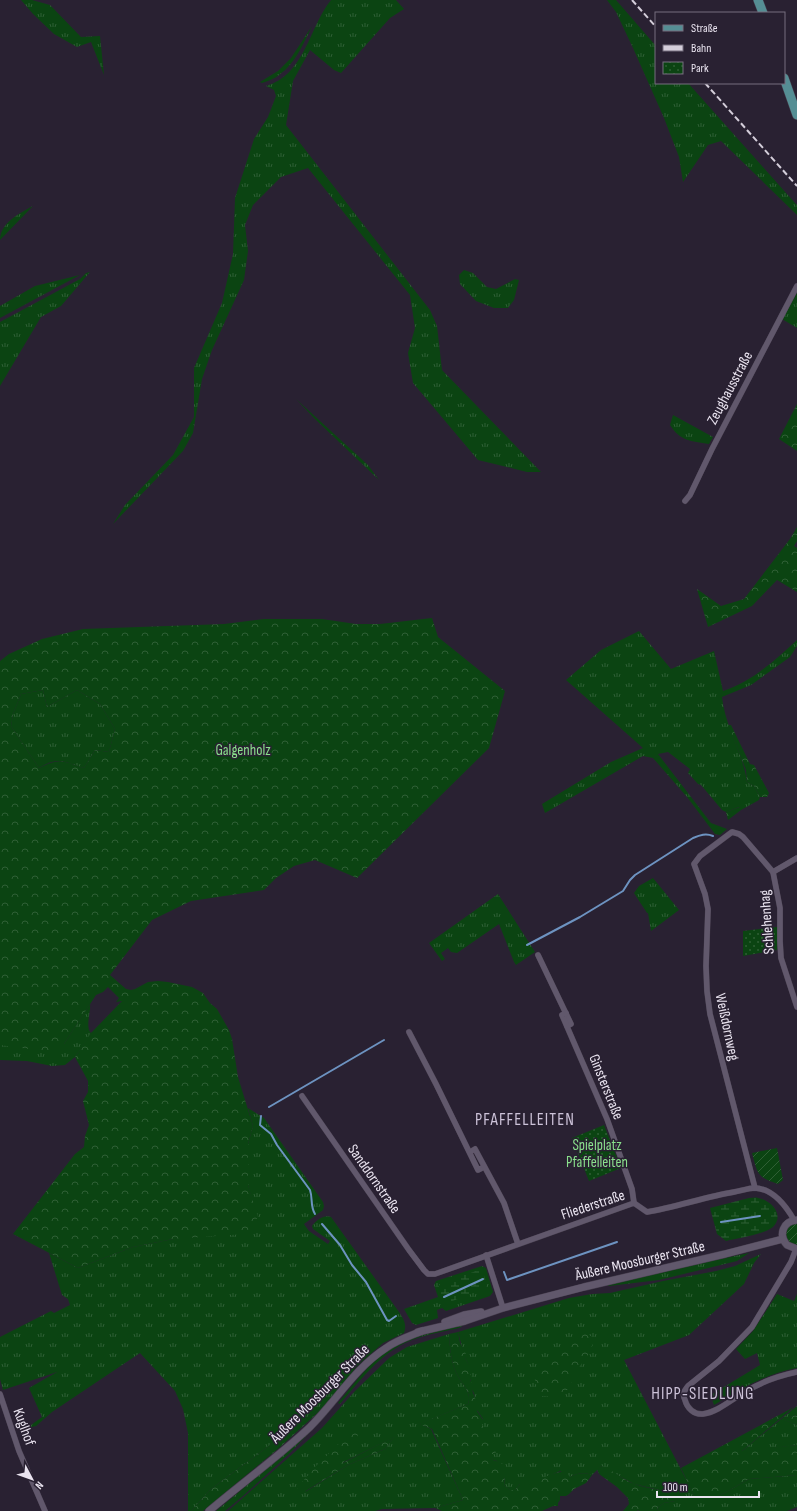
<svg xmlns="http://www.w3.org/2000/svg" width="797" height="1511" viewBox="0 0 797 1511" font-family="'Sofia Sans Condensed',sans-serif">
	<style>
		.grass { fill: url(#grass-tufts); fill-rule: evenodd }
		.forest { fill: url(#forest-crowns); fill-rule: evenodd }
		.wetland { fill: url(#wetland-marsh) }
		.park { fill: url(#park-dots) }
		.garden { fill: url(#garden-furrows) }
		.lines { fill: none; stroke-linecap: round; stroke-linejoin: round }
		.stream { stroke: #6d93c1; stroke-width: 2 }
		.minor-casing { stroke: #463e4d; stroke-width: 6 }
		.tertiary-casing { stroke: #463e4d; stroke-width: 8 }
		.primary-casing { stroke: #463e4d; stroke-width: 10 }
		.minor { stroke: #61586c; stroke-width: 5.5 }
		.tertiary { stroke: #61586c; stroke-width: 7 }
		.primary { stroke: #558e94; stroke-width: 9 }
		.rail { stroke: #d4ceda; stroke-width: 2; stroke-dasharray: 6 3; stroke-linecap: butt }
		.labels { text-anchor: middle; dominant-baseline: central; stroke-width: 3; stroke-linejoin: round; paint-order: stroke }
		.street-label { font-size: 15px; fill: #eae4f0; stroke: #292132 }
		.park-label { font-size: 15px; fill: #8ae08c; stroke: #292132 }
		.quarter-label { font-size: 17px; letter-spacing: 1px; fill: #ccc2d8; stroke: #292132 }
	</style>
	<defs>
		<pattern id="grass-tufts" width="24" height="20" patternUnits="userSpaceOnUse"><rect width="24" height="20" fill="#0b4412"/><path d="M3 7l-1-3M5 7V3M7 7l1-3M15 17l-1-3M17 17v-4M19 17l1-3" fill="none" stroke="#2f5f35"/></pattern>
		<pattern id="forest-crowns" width="20" height="18" patternUnits="userSpaceOnUse"><rect width="20" height="18" fill="#0b4412"/><path d="M2 6a3 3 0 1 1 6 0M12 15a3 3 0 1 1 6 0" fill="none" stroke="#2f5f35"/></pattern>
		<pattern id="wetland-marsh" width="20" height="14" patternUnits="userSpaceOnUse"><rect width="20" height="14" fill="#0b4412"/><path d="M1 5h8M5 5V1M11 12h8M15 12V8" fill="none" stroke="#2f5f35"/></pattern>
		<pattern id="park-dots" width="8" height="8" patternUnits="userSpaceOnUse"><rect width="8" height="8" fill="#0b4412"/><path d="M2 2h.1M6 6h.1" fill="none" stroke="#2f5f35" stroke-width="1.8" stroke-linecap="round"/></pattern>
		<pattern id="garden-furrows" width="10" height="10" patternUnits="userSpaceOnUse"><rect width="10" height="10" fill="#0b4412"/><path d="M-1 1l2-2M0 10L10 0M9 11l2-2" fill="none" stroke="#2f5f35"/></pattern>
	</defs>
	<rect width="100%" height="100%" fill="#292132"/>
	<!-- grass -->
	<g class="grass">
		<polygon points="21,0 32,0 50,5 81,37 100,36 104,75 91,42 77,47 54,34 33,14"/>
		<path d="M331,0H396L404,9L390,18L341,73L334,70L310,50L293,81L286,125L430,310L437,326L442,370L541,472H527L478,460L413,383L408,353L415,328L410,295L308,168L281,177L253,205L245,225L248,251L244,280L212,350L202,379L193,433L183,451L113,524L125,505L173,455L194,417V368L222,303L233,254L235,198L254,139L268,117L276,96L274,90L266,86C305,75 309,27 331,0Z"/>
		<polygon points="607,0 616,0 656,46 656,83 688,83 795,203 797,205 797,215 721,141 708,145 683,182 679,157 664,118 633,48 616,12"/>
		<path d="M312,26C304,43 295,64 279,75C274,79 268,81 262,83L260,82L278,71L291,58Z"/>
		<path d="M33,206L0,240C0,223 20,213 33,206Z"/>
		<polygon points="464,270 473,273 487,287 496,289 515,279 519,280 514,300 508,308 494,308 476,301 460,284 459,275"/>
		<polygon points="90,272 61,306 41,317 0,386 0,322 80,279 86,273"/>
		<polygon points="80,275 0,318 0,306 35,286"/>
		<polygon points="797,293 797,328 782,319"/>
		<polygon points="296,399 368,465 379,480 315,419"/>
		<path d="M673,415L713,437L709,444C691,441 680,441 670,425Z"/>
		<path d="M639,631L671,669L714,651L723,691C752,682 775,660 797,640V646L790,657L751,685L722,697C725,727 743,752 747,782L754,786L760,797L759,800L741,810L739,807L726,812L722,810L701,785L698,784L688,773L690,769L668,752L658,754L711,823L727,829L720,835L715,834L687,797L653,758L643,756L545,813L542,804L611,762L643,748L566,680L601,650Z"/>
		<path d="M43,690L47,707L77,690L100,704L115,729L109,752L95,750L84,768C64,762 58,756 39,768L11,726L13,714L21,694Z"/>
		<polygon points="653,878 679,910 651,931 648,913 647,913 634,893 639,886"/>
		<polygon points="498,894 535,952 516,965 514,962 499,924 457,953 451,952 448,948 441,953 445,959 442,961 429,943"/>
		<path d="M90,1004C91,1012 85,1027 91,1033L89,1037L75,1057L65,1065L52,1066L27,1061L0,1060V1045L64,1044Z"/>
		<path d="M248,1108L264,1118L323,1202L324,1206L323,1210L304,1224L309,1231L328,1244L330,1241L313,1229L312,1226C316,1220 325,1214 331,1217L399,1312C404,1320 407,1324 404,1333L383,1343L357,1366L325,1406L305,1419L211,1489L191,1511H188V1433L183,1409L175,1391L140,1353L52,1412L36,1426L27,1428L42,1417L29,1388L57,1372L3,1390L0,1379V1337L51,1311L54,1313L70,1305L68,1299L62,1295L49,1253L78,1268L133,1247L173,1239L257,1217L248,1185V1144L253,1126Z"/>
		<polygon points="749,1253 737,1261 729,1263 659,1280 609,1286 605,1283"/>
		<path d="M761,1254L754,1263L744,1284L689,1335L624,1360L688,1483L694,1496H719L749,1479L797,1475V1507L787,1511H659L657,1508L664,1503L675,1501L668,1492L634,1484L601,1466L592,1475C585,1472 576,1473 570,1477L560,1471L529,1485L520,1484L515,1490H510L504,1485L505,1477L497,1461L493,1460L489,1454L486,1437L478,1422L483,1419L477,1410L474,1393L472,1390L468,1364L465,1358L458,1332L569,1298L592,1294L610,1293L663,1281L716,1271L735,1266Z"/>
		<polygon points="482,1266 486,1268 493,1292 490,1296 446,1311 442,1308 437,1310 438,1318 416,1325 412,1323 404,1309 438,1297 434,1285 436,1281"/>
		<path d="M777,1294L794,1301L797,1294V1368C765,1374 741,1389 714,1405L710,1394L714,1393L760,1365L757,1353L745,1359L736,1349L753,1331Z"/>
		<path d="M464,1325L459,1328C441,1332 422,1335 405,1343C378,1356 359,1382 340,1404L338,1403C356,1382 373,1356 399,1344C420,1334 442,1330 464,1325Z"/>
		<path d="M449,1334C450,1349 451,1365 459,1378C464,1386 472,1394 468,1404L420,1424L431,1429L463,1500L435,1508L382,1509L375,1511H228L322,1428L355,1391L389,1358L407,1347ZM359,1431L342,1463L394,1437L385,1449L348,1465L305,1492Z"/>
		<polygon points="797,1406 797,1415 782,1419 797,1425 797,1445 741,1452"/>
		<polygon points="330,1411 289,1454 243,1496 225,1511 216,1511 294,1446"/>
	</g>
	<!-- forest -->
	<g class="forest">
		<polygon points="797,404 797,451 779,439"/>
		<polygon points="797,527 797,541 794,546 797,548 797,592 777,580 752,606 708,627 697,589 721,606 744,599 790,539"/>
		<path d="M432,618L438,637L505,691L489,748L357,878L315,860L294,866L276,878L264,890L191,901L152,920L110,975L126,989L131,990L135,989L148,982L158,981L168,982L192,987L203,993L210,1003L217,1009L229,1030L232,1039L238,1077L253,1126L248,1144V1185L258,1217L245,1234L173,1239L133,1247L78,1268L13,1234L75,1154L84,1147L85,1136L89,1125L83,1101L88,1092V1081L75,1057L91,1033L122,1001L116,1002L119,998L108,987L103,992L96,995L64,1044L57,1049L51,1052L0,1045V661L9,654L42,639L83,629L224,624L264,619H322L356,624H380ZM43,690L47,707L77,690L100,704L115,729L109,752L95,750L84,768C62,761 61,757 39,768L11,726L13,714L21,694Z"/>
		<polygon points="728,725 731,725 750,764 754,765 769,793 767,797 760,797 754,786 747,782 746,770"/>
		<polygon points="740,807 741,810 728,820 726,812"/>
		<path d="M458,1332L460,1343L466,1354L465,1358L472,1371L470,1374L472,1377L470,1380L474,1387L472,1390L479,1409L477,1411L483,1420L479,1422C488,1428 486,1438 489,1447L495,1448L496,1454H490L493,1460L502,1463L508,1473L505,1477L504,1485L510,1490H515L520,1484C538,1485 551,1470 566,1472L570,1477C576,1473 585,1472 592,1475L586,1483L574,1489L569,1494L566,1496H560V1500L558,1503V1506H553L542,1511H442L435,1508L463,1500L432,1429L419,1424L468,1404C472,1394 464,1386 459,1378C451,1365 450,1349 449,1334Z"/>
		<polygon points="586,1333 595,1339 590,1352 572,1377 571,1385 562,1397 540,1396 534,1377 540,1364 576,1334"/>
		<polygon points="325,1406 279,1448 203,1511 191,1511 211,1489 305,1419"/>
		<polygon points="794,1407 742,1451 797,1445 797,1475 749,1479 719,1496 694,1496 681,1468"/>
		<polygon points="797,1415 797,1425 781,1419"/>
		<polygon points="353,1430 360,1431 343,1463 395,1436 385,1449 348,1465 304,1492 297,1488 315,1467"/>
		<path d="M601,1466C614,1470 622,1480 635,1484C648,1489 663,1489 675,1496V1501L664,1503L657,1508L659,1511H639L638,1510L637,1511H623L629,1504L628,1498L617,1487L599,1474L597,1469Z"/>
	</g>
	<!-- wetland -->
	<g class="wetland">
		<path d="M749,1198C752,1198 756,1197 758,1198C771,1200 785,1215 773,1227C763,1235 738,1238 726,1241L717,1234L710,1208Z"/>
		<polygon points="482,1269 487,1285 486,1288 450,1302 445,1301 441,1295 438,1287 441,1283"/>
	</g>
	<!-- park -->
	<g class="park">
		<polygon points="777,927 777,950 743,956 743,931"/>
		<polygon points="604,1125 621,1168 589,1181 572,1138"/>
	</g>
	<!-- garden -->
	<g class="garden">
		<path d="M777,1148L783,1180L778,1184C757,1177 758,1175 752,1153Z"/>
		<path d="M792,1224H797V1245L790,1243C784,1236 785,1229 792,1224Z"/>
	</g>
	<g class="lines">
		<!-- stream -->
		<g class="stream">
			<path d="M527,945L580,917L623,891L630,880L635,875L693,838C700,835 706,833 713,836"/>
			<polyline points="269,1107 384,1040"/>
			<path d="M261,1116L260,1125L271,1134L277,1145L310,1190C313,1199 310,1206 315,1214"/>
			<polyline points="721,1222 760,1216"/>
			<polyline points="322,1224 340,1245 352,1265 366,1282 387,1320 389,1321 396,1316"/>
			<polyline points="504,1272 507,1280 617,1242"/>
			<polyline points="444,1297 483,1279"/>
		</g>
		<defs>
			<g id="minor">
				<polyline points="685,501 690,495 712,449 797,286"/>
				<polyline points="773,872 797,858"/>
				<polyline points="538,955 571,1024 567,1026"/>
				<polyline points="566,1013 562,1015 607,1119 632,1189 634,1203"/>
				<polyline points="409,1032 436,1084 478,1170 484,1167"/>
				<path d="M302,1096L409,1250L424,1270L428,1274H435L634,1203L647,1212C676,1207 705,1197 734,1192C740,1191 749,1188 755,1188C773,1189 786,1206 794,1220"/>
				<polyline points="470,1152 475,1149 504,1203 518,1244"/>
				<polyline points="755,1188 710,1014 707,991 706,966 708,909 705,894 694,864 700,856 732,832 739,834 743,837 773,872 780,908 780,941 781,958 797,1007"/>
				<path d="M796,1249L791,1262L752,1327L719,1361L688,1386C684,1391 682,1394 685,1400C687,1408 694,1415 703,1414C718,1412 732,1399 745,1392C761,1382 778,1376 797,1372"/>
				<polyline points="486,1255 503,1308"/>
				<polyline points="0,1394 19,1451 45,1511"/>
			</g>
			<g id="tertiary">
				<path d="M797,1220C783,1221 778,1235 787,1245L797,1249"/>
				<polyline points="445,1322 464,1315 481,1312"/>
				<polyline points="418,1332 465,1321 503,1308 584,1287 725,1254 783,1239"/>
				<path d="M209,1511C242,1483 278,1457 310,1427C336,1401 355,1368 386,1348C397,1340 410,1336 422,1331"/>
			</g>
			<g id="primary">
				<polyline points="758,0 763,13"/>
				<polyline points="784,78 797,115"/>
			</g>
		</defs>
		<!-- minor casing -->
		<use href="#minor" class="minor-casing"/>
		<!-- tertiary casing -->
		<use href="#tertiary" class="tertiary-casing"/>
		<!-- primary casing -->
		<use href="#primary" class="primary-casing"/>
		<!-- minor -->
		<use href="#minor" class="minor"/>
		<!-- tertiary -->
		<use href="#tertiary" class="tertiary"/>
		<!-- primary -->
		<use href="#primary" class="primary"/>
		<!-- rail -->
		<g class="rail">
			<polyline points="632,0 656,27"/>
			<polyline points="705,83 797,186"/>
		</g>
	</g>
	<g class="labels">
		<!-- street labels -->
		<g class="street-label">
			<text transform="translate(730 388) rotate(-62)">Zeughausstraße</text>
			<text transform="translate(767 922) rotate(-94)">Schlehenhag</text>
			<text transform="translate(727 1027) rotate(78)">Weißdornweg</text>
			<text transform="translate(606 1087) rotate(68)">Ginsterstraße</text>
			<text transform="translate(374 1179) rotate(55)">Sanddornstraße</text>
			<text transform="translate(593 1205) rotate(-18)">Fliederstraße</text>
			<text transform="translate(640 1261) rotate(-13)">Äußere Moosburger Straße</text>
			<text transform="translate(320 1394) rotate(-45)">Äußere Moosburger Straße</text>
			<text transform="translate(24 1427) rotate(70)">Kuglhof</text>
		</g>
		<!-- park labels -->
		<g class="park-label">
			<text x="243" y="750">Galgenholz</text>
			<text x="597" y="1145">Spielplatz<tspan x="597" dy="17">Pfaffelleiten</tspan></text>
		</g>
		<!-- quarter labels -->
		<g class="quarter-label">
			<text x="525" y="1120">PFAFFELLEITEN</text>
			<text x="703" y="1394">HIPP-SIEDLUNG</text>
		</g>
	</g>
	<!-- legend -->
	<rect x="655" y="12" width="130" height="72" fill="#292132" stroke="#766f7e"/>
	<rect x="663" y="25" width="20" height="6" fill="#558e94" stroke="#766f7e"/>
	<text x="691" y="32" font-size="12" fill="#eae4f0">Straße</text>
	<rect x="663" y="45" width="20" height="6" fill="#d4ceda" stroke="#766f7e"/>
	<text x="691" y="52" font-size="12" fill="#eae4f0">Bahn</text>
	<rect x="663" y="62" width="20" height="12" fill="url(#park-dots)" stroke="#766f7e"/>
	<text x="691" y="72" font-size="12" fill="#eae4f0">Park</text>
	<!-- north arrow -->
	<g transform="translate(32 1479) rotate(131)" stroke="#292132" stroke-width="3" paint-order="stroke">
	<path d="M0-3L7 15L0 10L-7 15Z" fill="#eae4f0"/>
	<text y="-6" font-size="11" font-weight="bold" text-anchor="middle" fill="#eae4f0">N</text>
	</g>
	<!-- scale -->
	<path d="M657 1491v6h102v-6" fill="none" stroke="#eae4f0" stroke-width="2"/>
	<text x="663" y="1491" font-size="12" fill="#eae4f0" stroke="#292132" stroke-width="3" paint-order="stroke">100 m</text>
</svg>
